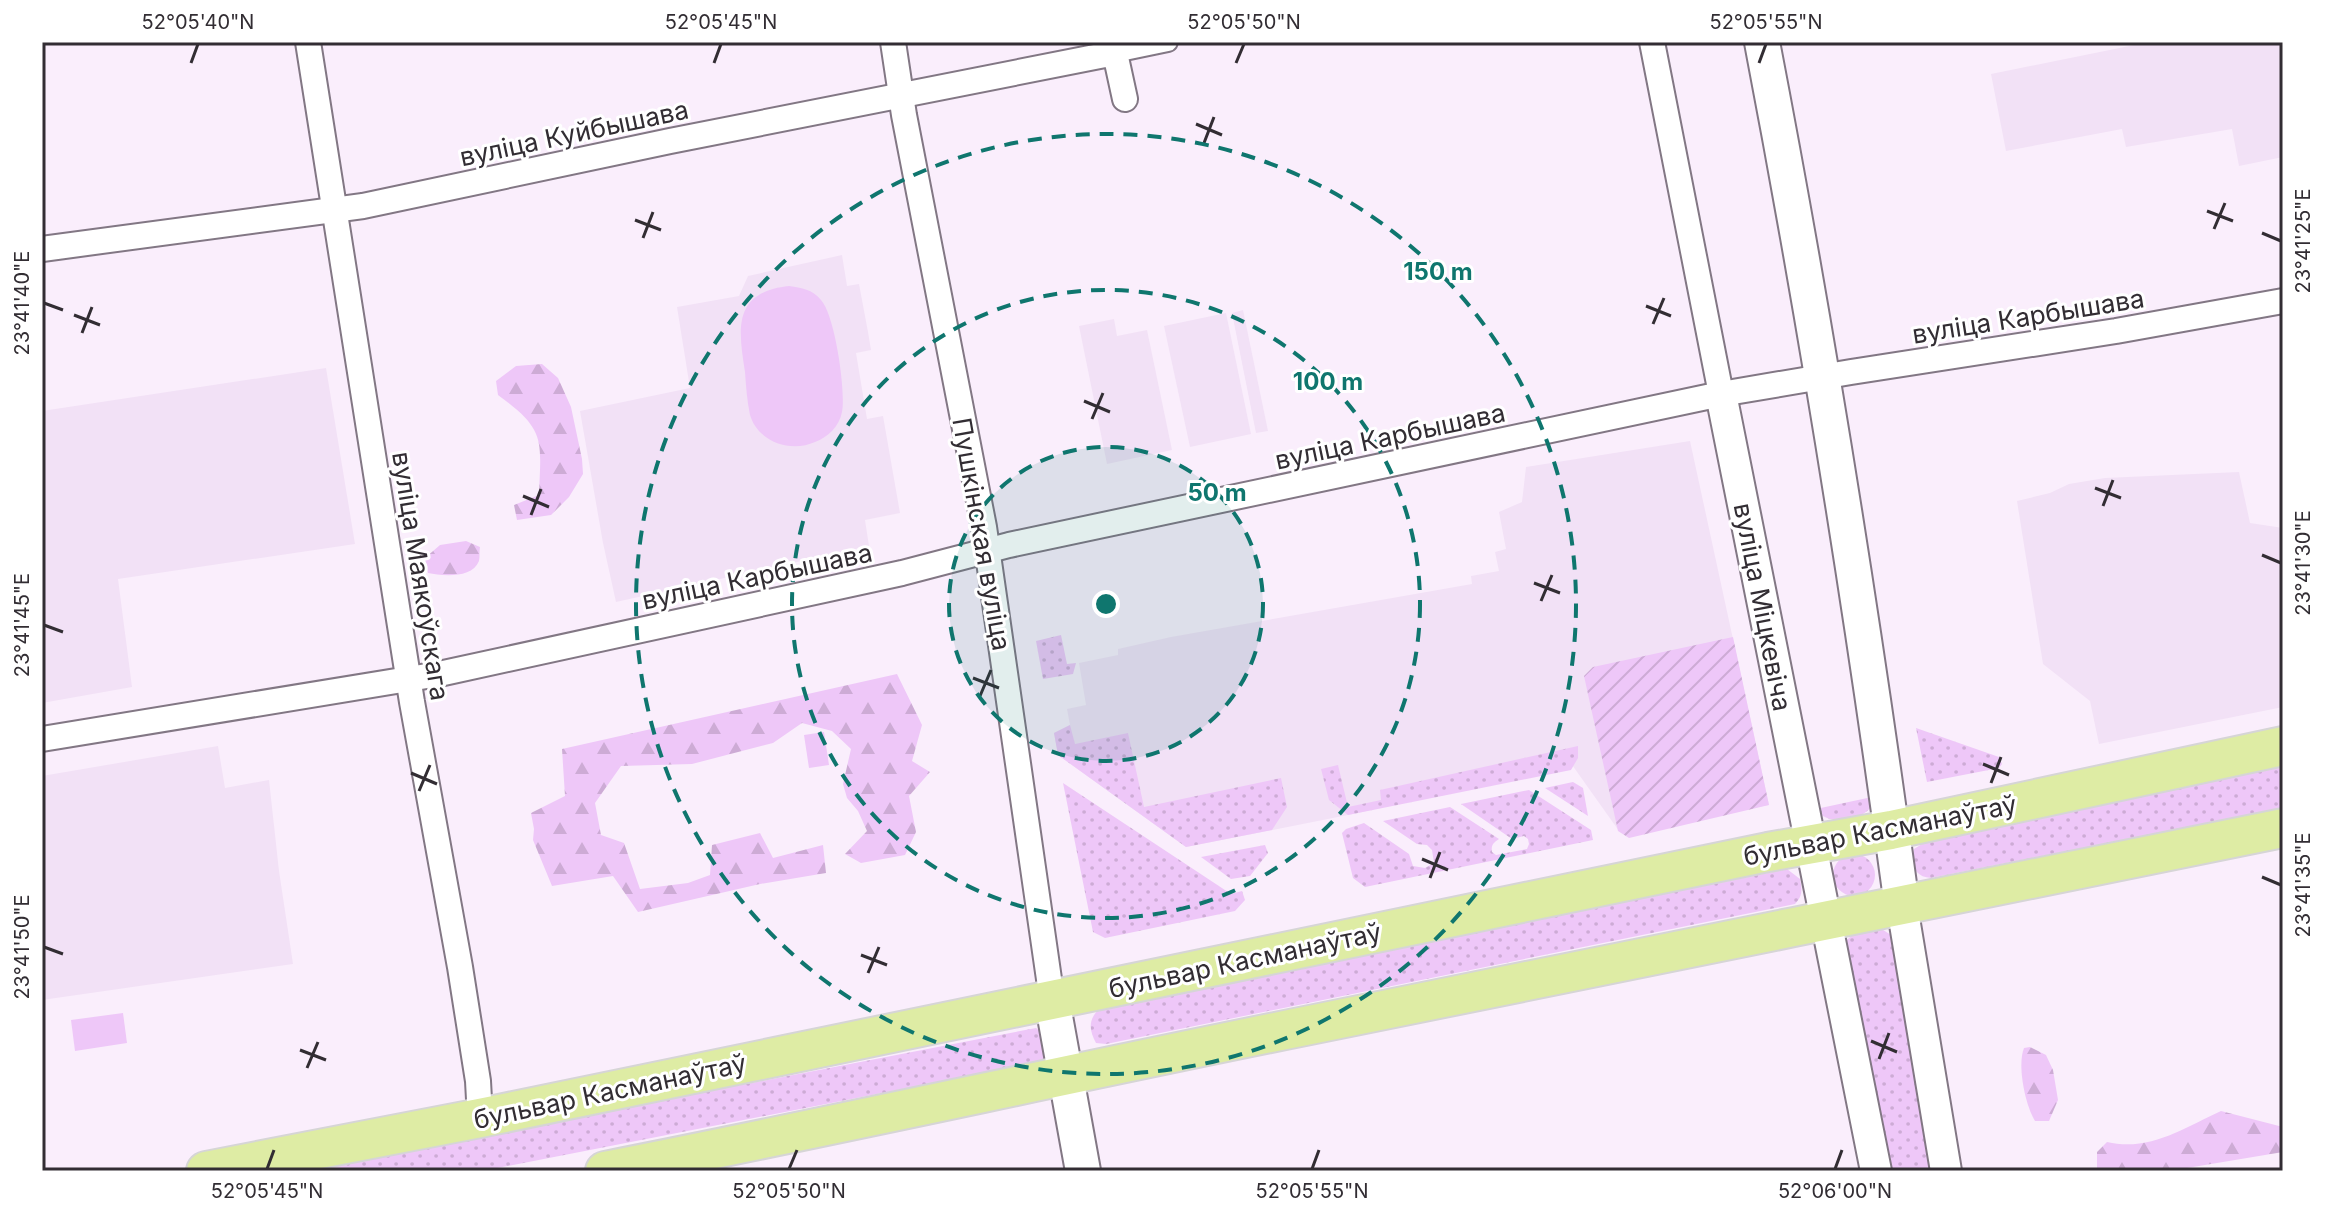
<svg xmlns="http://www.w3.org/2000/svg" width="2325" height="1213" viewBox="0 0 2325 1213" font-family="Inter,sans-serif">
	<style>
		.built { fill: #f2e1f6 }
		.grass { fill: url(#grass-dots) }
		.forest { fill: url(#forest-firs) }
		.park { fill: #eec7f8 }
		.garden { fill: url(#garden-furrows) }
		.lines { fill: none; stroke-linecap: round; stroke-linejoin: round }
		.pedestrian-casing { stroke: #827784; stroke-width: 22 }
		.minor-casing { stroke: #827784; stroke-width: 28 }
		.tertiary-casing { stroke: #827784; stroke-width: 34 }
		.secondary-casing { stroke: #827784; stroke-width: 38 }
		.primary-casing { stroke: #d6d5d6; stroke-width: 42 }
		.pedestrian { stroke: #fff; stroke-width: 18 }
		.minor { stroke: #fff; stroke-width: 24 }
		.tertiary { stroke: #fff; stroke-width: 30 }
		.secondary { stroke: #fff; stroke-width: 34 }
		.primary { stroke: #deeca4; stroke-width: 38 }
		.ticks { fill: none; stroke: #322d33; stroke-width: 3 }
		.ring { fill: none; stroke: #0f766e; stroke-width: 4; stroke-dasharray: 14 10 }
		.labels { text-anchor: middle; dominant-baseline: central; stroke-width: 6; stroke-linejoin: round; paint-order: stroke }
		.street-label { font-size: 26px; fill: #322d33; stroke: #fff }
		.centre { fill: #0f766e; stroke: #fff; stroke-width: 4 }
		.ring-label { font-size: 24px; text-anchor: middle; font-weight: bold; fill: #0f766e; stroke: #fff; stroke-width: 6; stroke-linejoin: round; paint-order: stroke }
		.neatline { fill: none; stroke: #322d33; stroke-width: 3 }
		.ticks-label { font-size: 20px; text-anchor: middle; fill: #322d33 }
	</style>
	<defs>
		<pattern id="grass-dots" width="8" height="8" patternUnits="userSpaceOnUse" patternTransform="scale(2)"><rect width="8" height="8" fill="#eec7f8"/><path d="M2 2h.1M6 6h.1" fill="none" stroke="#cdabd5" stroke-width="1.8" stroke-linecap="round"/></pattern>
		<pattern id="forest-firs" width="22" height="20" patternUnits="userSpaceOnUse" patternTransform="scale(2)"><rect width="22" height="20" fill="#eec7f8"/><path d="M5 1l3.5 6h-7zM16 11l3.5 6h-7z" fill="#cdabd5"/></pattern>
		<pattern id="garden-furrows" width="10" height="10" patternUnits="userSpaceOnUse" patternTransform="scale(2)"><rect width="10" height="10" fill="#eec7f8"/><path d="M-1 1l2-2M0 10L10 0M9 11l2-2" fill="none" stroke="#cdabd5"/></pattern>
	</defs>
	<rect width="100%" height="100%" fill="#faeefc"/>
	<!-- built -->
	<g class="built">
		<polygon points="2149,42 2283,42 2283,157 2239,166 2232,129 2126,147 2122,129 2006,151 1991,74"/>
		<polygon points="842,255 847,286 859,284 868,332 871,350 856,353 867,419 883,416 900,513 865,520 869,546 616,602 603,543 580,411 690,388 677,307 739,296 748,276"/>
		<polygon points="1243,310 1268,431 1256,433 1232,313"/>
		<polygon points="1226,313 1251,434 1190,447 1164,326"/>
		<polygon points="1114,319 1117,336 1147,330 1172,450 1107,464 1079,326"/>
		<polygon points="326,368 355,544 118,579 132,687 42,703 42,411"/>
		<polygon points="1690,441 1769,805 1619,831 1570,762 1358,813 1186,847 1058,755 1054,733 1070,725 1067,709 1086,705 1079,663 1118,655 1118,649 1171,637 1472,584 1471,576 1499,571 1495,552 1506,549 1499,512 1522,502 1526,467"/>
		<polygon points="2239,472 2250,523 2283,528 2283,707 2099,744 2090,701 2043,664 2017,501 2050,493 2069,484 2105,478"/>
		<polygon points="218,746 225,788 269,780 279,871 293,964 42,1000 42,776"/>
	</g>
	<!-- grass -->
	<g class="grass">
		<polygon points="1061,635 1067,664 1076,663 1073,674 1043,679 1036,641"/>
		<polygon points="1070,725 1075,744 1128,733 1144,807 1281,778 1287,807 1272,830 1186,847 1058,755 1054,733"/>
		<polygon points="1916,728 1999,757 2002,764 1999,768 1927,782"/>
		<polygon points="1578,746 1578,758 1571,770 1348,815 1329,800 1321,769 1338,765 1348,807 1381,800 1380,790"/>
		<path d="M2283,762V808L1931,878C1914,877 1910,864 1914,849L1927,841Z"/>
		<polygon points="1573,782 1583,788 1588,816 1545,788"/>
		<polygon points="1063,783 1231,894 1242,891 1245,900 1235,911 1105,938 1093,932"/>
		<path d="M1529,790L1591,830L1593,840L1365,887L1353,878L1342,833L1346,829L1364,823L1409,854L1413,866L1425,868L1434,863L1432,850L1427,845L1417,844L1383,821L1450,807L1499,839C1493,843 1491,845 1492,852L1496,855L1527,849L1529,844L1528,839L1524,836L1512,839L1461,804Z"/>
		<path d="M1872,797L1870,808C1859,822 1826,826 1816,809Z"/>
		<polygon points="1265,845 1268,853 1250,876 1231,879 1201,857"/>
		<circle cx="1854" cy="875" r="21"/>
		<path d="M1787,869L1800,879C1802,889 1803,896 1795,904L1106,1044L1096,1043C1089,1030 1088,1020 1099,1009Z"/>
		<polygon points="1880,928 1891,935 1893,942 1930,1171 1890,1171 1845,942 1854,933"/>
		<polygon points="1036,1028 1043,1033 1047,1053 1041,1062 482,1171 296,1171"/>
	</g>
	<!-- forest -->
	<g class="forest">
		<path d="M542,364L558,378L571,407L582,459L583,474L569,497L551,515L517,520L514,505L539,495C541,439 546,430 498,395L496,381L516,366Z"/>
		<path d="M466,541L480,547C479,552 480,557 479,561C472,579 442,576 428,573L425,558L440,545Z"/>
		<polygon points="897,674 922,725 912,761 930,772 909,796 916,832 905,855 861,863 845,854 867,831 858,811 847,798 843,784 851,749 832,731 802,723 773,743 692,764 621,766 595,803 601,835 624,843 640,889 688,883 710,875 712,845 760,833 773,858 823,845 826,873 760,884 638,912 613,876 552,886 533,840 534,829 531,813 565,796 562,749"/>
		<path d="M2030,1047L2046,1055L2053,1070L2058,1100L2049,1121H2035C2025,1105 2017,1065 2024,1048Z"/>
		<path d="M2221,1111L2283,1127V1152L2169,1171H2097V1152L2107,1142C2149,1152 2184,1128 2221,1111Z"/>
	</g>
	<!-- park -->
	<g class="park">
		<path d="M789,286C802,288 812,289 821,300C835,315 846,392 842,412C839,427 828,437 815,442C791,453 758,442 750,415C747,401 746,386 745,372C738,328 733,292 789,286Z"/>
		<polygon points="824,732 829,765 809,768 804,735"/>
		<polygon points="123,1013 127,1043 75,1051 71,1020"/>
	</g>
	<!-- garden -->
	<polygon class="garden" points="1733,637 1769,805 1629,838 1618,831 1584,676 1593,667"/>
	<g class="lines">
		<defs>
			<polyline id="pedestrian" points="1115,53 1168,42"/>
			<g id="minor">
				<polyline points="308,42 412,702 460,967 478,1081 480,1118"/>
				<polyline points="893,42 904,115 984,527 1052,1000"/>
				<polyline points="1652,42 1721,394"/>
				<polyline points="42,249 363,206 670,141 1115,53 1125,99"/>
				<polyline points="42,739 439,674 902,573 1009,545 1721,394 1851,372 2116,331 2283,301"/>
			</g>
			<g id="tertiary">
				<polyline points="1721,394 1876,1171"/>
				<polyline points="1902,906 1946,1171"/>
			</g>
			<g id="secondary">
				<path d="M1762,42C1817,328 1863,617 1902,906"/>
				<polyline points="1052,1000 1083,1171"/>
			</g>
			<g id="primary">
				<polyline points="206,1171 480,1118 1768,852 1891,830 2283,746"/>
				<path d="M605,1171C839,1125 1071,1073 1305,1026C1631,959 1957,895 2283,828"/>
			</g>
		</defs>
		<!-- pedestrian casing -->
		<use href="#pedestrian" class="pedestrian-casing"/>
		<!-- minor casing -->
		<use href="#minor" class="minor-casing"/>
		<!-- tertiary casing -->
		<use href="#tertiary" class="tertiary-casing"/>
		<!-- secondary casing -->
		<use href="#secondary" class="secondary-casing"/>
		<!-- primary casing -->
		<use href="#primary" class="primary-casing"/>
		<!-- pedestrian -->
		<use href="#pedestrian" class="pedestrian"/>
		<!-- minor -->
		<use href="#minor" class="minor"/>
		<!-- tertiary -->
		<use href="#tertiary" class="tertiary"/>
		<!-- secondary -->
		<use href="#secondary" class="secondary"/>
		<!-- primary -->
		<use href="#primary" class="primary"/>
	</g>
	<!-- ticks -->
	<path class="ticks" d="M191,63L198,44M714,63L721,44M1236,63L1244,44M1759,63L1766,44M1196,124L1222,135M1204,143L1214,117M2207,211L2233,221M635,220L661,230M2214,229L2225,203M2262,233L2281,241M643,238L653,212M44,303L63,310M1646,306L1671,316M74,315L100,325M1653,324L1664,298M82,333L92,307M1084,401L1110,412M1092,419L1103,393M2095,488L2121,498M523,496L549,507M2103,506L2113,480M531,515L541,489M2262,555L2281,563M1534,583L1560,593M1541,601L1552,575M44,625L63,632M973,678L999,688M980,696L991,670M1983,764L2009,775M411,773L437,784M1991,783L2001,757M419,791L430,765M1422,859L1448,870M2262,877L2281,885M1430,878L1440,852M44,947L63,954M861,955L887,965M868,973L879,947M1871,1041L1897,1052M300,1050L326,1060M1879,1059L1889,1033M307,1068L318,1042M267,1169L274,1150M789,1169L797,1150M1312,1169L1319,1150M1835,1169L1842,1150"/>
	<!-- distance rings -->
	<circle cx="1106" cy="604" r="157" fill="#0f766e" fill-opacity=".12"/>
	<g class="ring">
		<circle cx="1106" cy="604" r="157"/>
		<circle cx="1106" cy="604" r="314"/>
		<circle cx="1106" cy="604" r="470"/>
	</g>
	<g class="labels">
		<!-- street labels -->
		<g class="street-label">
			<text transform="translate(574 133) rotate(-12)">вуліца Куйбышава</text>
			<text transform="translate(2028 316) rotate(-9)">вуліца Карбышава</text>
			<text transform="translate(1390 436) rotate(-12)">вуліца Карбышава</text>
			<text transform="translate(982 534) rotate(80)">Пушкінская вуліца</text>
			<text transform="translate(421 576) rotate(81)">вуліца Маякоўскага</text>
			<text transform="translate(757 576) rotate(-12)">вуліца Карбышава</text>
			<text transform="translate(1763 607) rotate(79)">вуліца Міцкевіча</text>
			<text transform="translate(1880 830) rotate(-11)">бульвар Касманаўтаў</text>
			<text transform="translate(1245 960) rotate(-12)">бульвар Касманаўтаў</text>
			<text transform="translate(610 1091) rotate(-12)">бульвар Касманаўтаў</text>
		</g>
	</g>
	<circle cx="1106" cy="604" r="12" class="centre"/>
	<g class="ring-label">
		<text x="1438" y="280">150 m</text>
		<text x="1328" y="390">100 m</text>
		<text x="1217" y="501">50 m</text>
	</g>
	<!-- border -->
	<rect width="2325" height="1213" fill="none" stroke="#ffffff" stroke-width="88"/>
	<rect x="44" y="44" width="2237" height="1125" class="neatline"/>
	<g class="ticks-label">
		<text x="198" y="29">52°05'40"N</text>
		<text x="721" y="29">52°05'45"N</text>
		<text x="1244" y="29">52°05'50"N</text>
		<text x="1766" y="29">52°05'55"N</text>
		<text transform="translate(2303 241) rotate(-90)" y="7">23°41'25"E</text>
		<text transform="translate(22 303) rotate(-90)" y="7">23°41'40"E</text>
		<text transform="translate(2303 563) rotate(-90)" y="7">23°41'30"E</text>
		<text transform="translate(22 625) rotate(-90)" y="7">23°41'45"E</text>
		<text transform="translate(2303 885) rotate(-90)" y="7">23°41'35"E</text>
		<text transform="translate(22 947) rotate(-90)" y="7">23°41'50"E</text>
		<text x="267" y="1198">52°05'45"N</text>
		<text x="789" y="1198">52°05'50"N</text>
		<text x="1312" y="1198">52°05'55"N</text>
		<text x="1835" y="1198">52°06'00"N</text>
	</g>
</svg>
